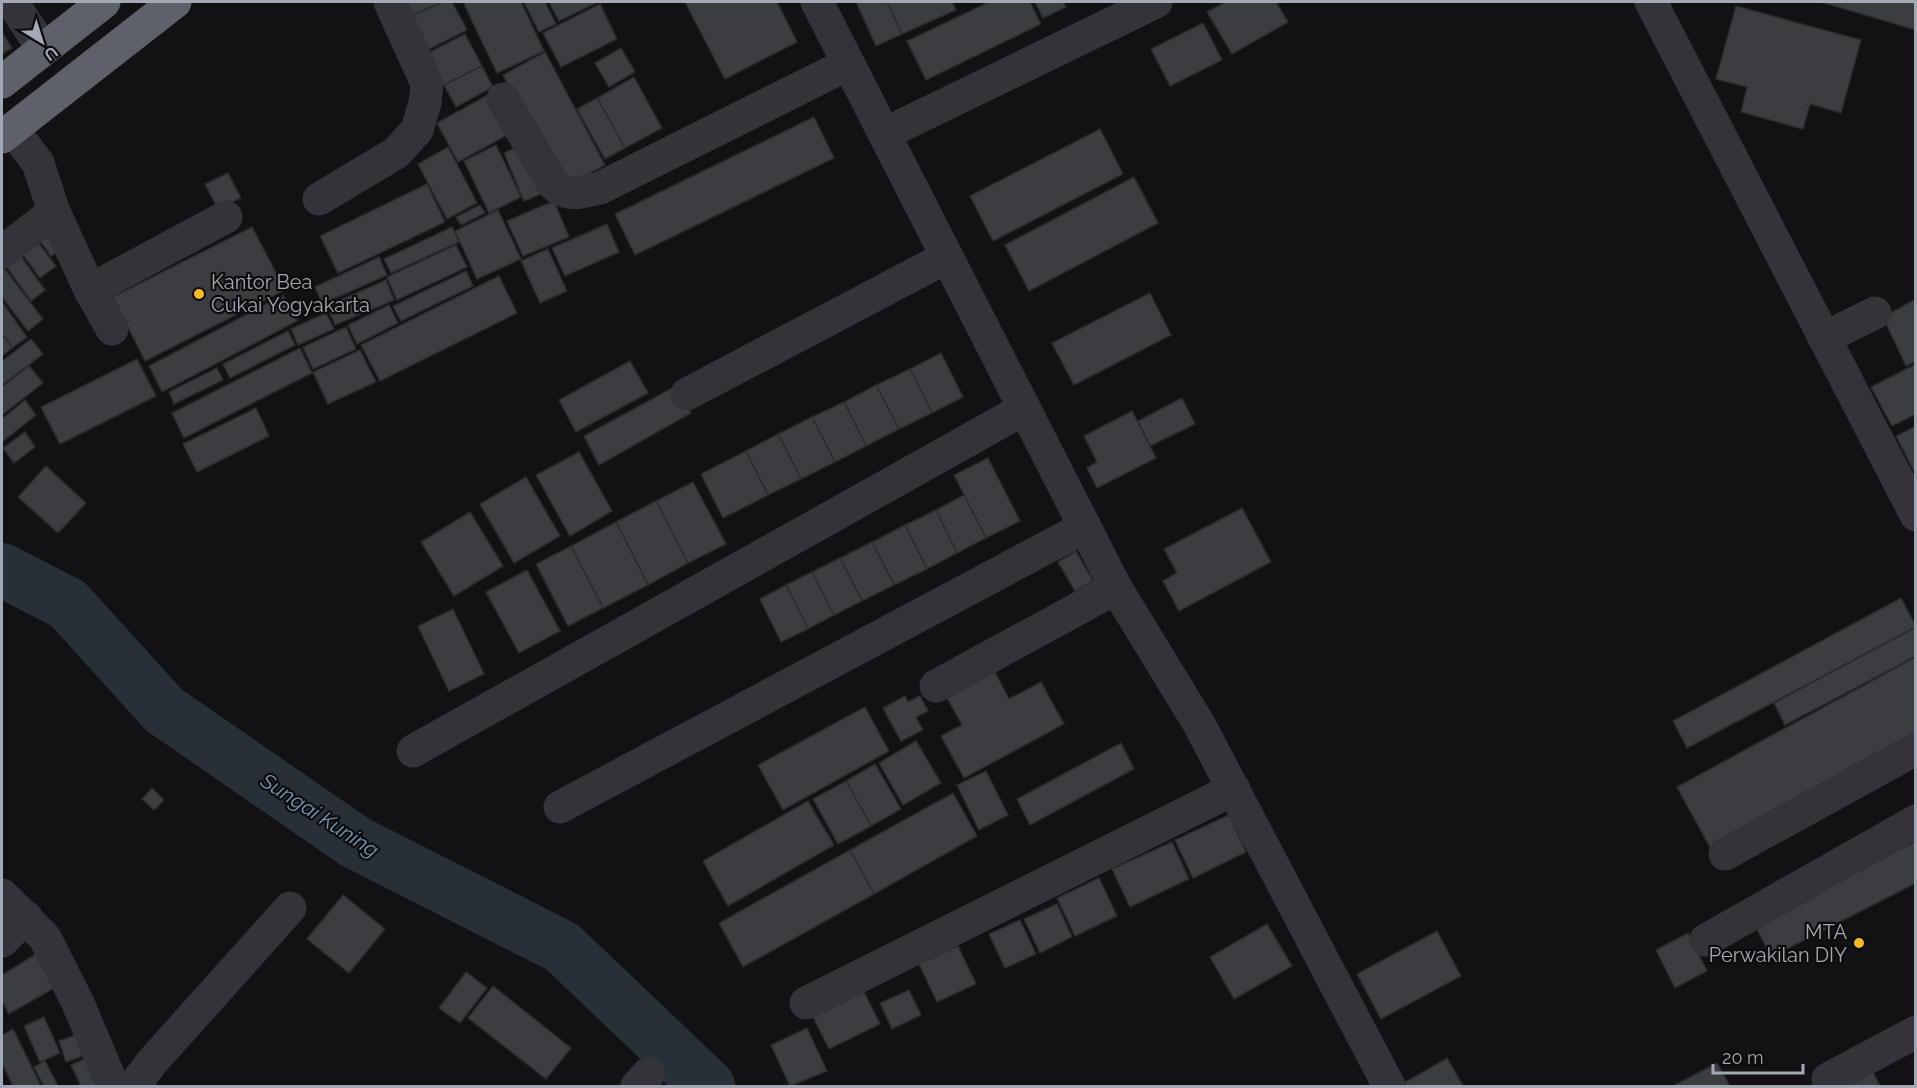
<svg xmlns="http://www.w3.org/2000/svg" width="1917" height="1088" viewBox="0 0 1917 1088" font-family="Raleway,sans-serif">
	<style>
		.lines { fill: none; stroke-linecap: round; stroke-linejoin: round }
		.river { stroke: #283037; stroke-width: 54 }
		.building { fill: #3c3d41; stroke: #2c2c30; stroke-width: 1.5 }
		.minor { stroke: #333339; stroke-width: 33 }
		.highway { stroke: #5f616a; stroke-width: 33 }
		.poi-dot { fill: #f7b826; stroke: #0d0d0e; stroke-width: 2 }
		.labels { text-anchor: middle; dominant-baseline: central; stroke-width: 4.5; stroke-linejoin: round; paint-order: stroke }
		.poi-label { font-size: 20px; fill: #a3a8b5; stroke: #0d0d0e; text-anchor: start }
		.water-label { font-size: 21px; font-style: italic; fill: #7895b1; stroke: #0d0d0e }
	</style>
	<rect width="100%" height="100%" fill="#121214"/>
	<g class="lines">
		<!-- river -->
		<polyline class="river" points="2,570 68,604 164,710 355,842 562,947 708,1086"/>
	</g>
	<!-- building -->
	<g class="building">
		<polygon points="405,2 442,2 412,16"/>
		<polygon points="442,2 452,2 467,30 429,49 412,16"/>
		<polygon points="463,2 521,2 544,51 497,73"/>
		<polygon points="524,2 545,2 556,24 539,32"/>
		<polygon points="549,2 598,2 559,21"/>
		<polygon points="685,2 777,2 797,42 725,79"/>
		<polygon points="856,2 887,2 902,34 876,46"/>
		<polygon points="887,2 952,2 956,10 902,34"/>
		<polygon points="989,2 1030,2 1041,24 926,80 907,41"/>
		<polygon points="1035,2 1063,2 1066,7 1043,18"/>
		<polygon points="1226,2 1276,2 1288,22 1232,54 1207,12"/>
		<polygon points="1821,2 1916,2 1916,30"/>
		<polygon points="600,4 617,39 561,67 543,33"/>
		<polygon points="1736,6 1861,40 1841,113 1810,104 1803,129 1741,112 1747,87 1716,79"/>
		<polygon points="1203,23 1222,60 1170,86 1151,49"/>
		<polygon points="2,32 12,48 2,54"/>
		<polygon points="465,34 482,66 444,85 428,53"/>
		<polygon points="621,48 635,72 609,87 595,63"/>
		<polygon points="545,52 605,165 562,188 503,75"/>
		<polygon points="482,66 493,87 456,107 444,85"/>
		<polygon points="634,77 662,128 625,148 597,98"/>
		<polygon points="495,91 516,130 458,162 437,123"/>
		<polygon points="597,98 625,148 605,159 577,109"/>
		<polygon points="814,117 834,158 635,255 615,214"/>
		<polygon points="1100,129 1123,174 993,241 970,196"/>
		<polygon points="496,145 521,197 489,213 464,161"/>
		<polygon points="522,145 543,193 524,201 504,153"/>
		<polygon points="448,147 477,203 447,219 418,164"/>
		<polygon points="228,173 241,198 218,209 205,184"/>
		<polygon points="1134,177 1158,223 1029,291 1005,245"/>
		<polygon points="427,184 445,222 338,273 320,236"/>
		<polygon points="554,201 569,237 523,256 507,221"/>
		<polygon points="480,205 485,213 461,225 456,217"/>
		<polygon points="498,210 521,259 477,279 455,231"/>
		<polygon points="607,224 619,252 565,276 552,248"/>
		<polygon points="54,227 67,245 51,256 38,238"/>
		<polygon points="252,227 285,290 145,361 113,297"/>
		<polygon points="452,227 459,242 391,273 384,259"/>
		<polygon points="36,240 56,266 40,278 21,252"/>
		<polygon points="456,245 467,267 397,300 387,277"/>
		<polygon points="548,249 567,291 540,303 521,261"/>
		<polygon points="20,255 45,290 31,301 6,266"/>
		<polygon points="379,257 387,275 322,304 315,287"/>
		<polygon points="4,268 43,319 28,331 2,297 2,270"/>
		<polygon points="466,271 473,286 401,321 393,306"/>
		<polygon points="499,276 517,313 380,381 361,345"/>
		<polygon points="386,280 394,300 335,325 327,306"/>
		<polygon points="1150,293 1171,335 1074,385 1052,343"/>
		<polygon points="283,295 297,321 162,392 149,366"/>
		<polygon points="1916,299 1916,361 1906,366 1883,317"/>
		<polygon points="2,302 27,337 12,348 2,334"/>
		<polygon points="389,305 398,323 357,344 348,325"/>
		<polygon points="326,313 334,329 298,345 291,329"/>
		<polygon points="346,327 356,349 313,369 303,347"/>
		<polygon points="288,331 295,345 230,378 223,364"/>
		<polygon points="2,334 12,348 2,356"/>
		<polygon points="31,339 43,354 2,385 2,361"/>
		<polygon points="300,348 312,373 184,438 172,413"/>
		<polygon points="360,350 376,382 328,404 313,372"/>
		<polygon points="941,353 963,397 932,413 910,369"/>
		<polygon points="137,359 156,396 60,444 41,407"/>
		<polygon points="630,361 648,393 576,432 559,400"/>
		<polygon points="1916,364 1916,414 1892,426 1871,387"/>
		<polygon points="29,366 43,383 2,415 2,387"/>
		<polygon points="217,368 223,380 174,404 169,392"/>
		<polygon points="910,369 932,413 899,429 876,385"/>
		<polygon points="876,385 899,429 866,446 844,402"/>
		<polygon points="676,386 691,413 599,465 584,436"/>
		<polygon points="1182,398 1195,424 1150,446 1138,421"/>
		<polygon points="25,400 36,415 2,442 2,419"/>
		<polygon points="844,402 866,446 835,462 812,417"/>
		<polygon points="256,408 269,436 197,472 183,444"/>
		<polygon points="1132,411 1156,458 1097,488 1087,468 1097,462 1084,436"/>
		<polygon points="812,417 835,462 801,479 778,434"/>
		<polygon points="1916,426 1916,475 1896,436"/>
		<polygon points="25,432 35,447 14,463 3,448"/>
		<polygon points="778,434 801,479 768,495 746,451"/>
		<polygon points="746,451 768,495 723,518 701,474"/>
		<polygon points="579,452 612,511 570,536 536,475"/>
		<polygon points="988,458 1020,521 986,538 954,475"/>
		<polygon points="46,466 86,503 58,533 18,497"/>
		<polygon points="526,477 560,536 514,563 480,504"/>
		<polygon points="693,482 726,544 688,563 656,501"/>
		<polygon points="964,495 986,538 957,553 936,510"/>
		<polygon points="656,501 688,563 648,585 616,522"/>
		<polygon points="1242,508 1271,562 1179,611 1163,581 1177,573 1164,549"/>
		<polygon points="936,510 957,553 927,569 905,525"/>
		<polygon points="470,512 503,566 454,596 421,542"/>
		<polygon points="616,522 648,585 603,608 571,546"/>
		<polygon points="905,525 927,569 894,585 872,542"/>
		<polygon points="872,542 894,585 862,601 840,558"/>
		<polygon points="571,546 603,608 568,626 536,564"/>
		<polygon points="1076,551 1093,581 1075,591 1058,562"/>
		<polygon points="840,558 862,601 834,615 812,572"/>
		<polygon points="527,570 560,631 519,653 486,592"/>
		<polygon points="812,572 834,615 808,629 786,585"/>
		<polygon points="786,585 808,629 781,642 760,599"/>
		<polygon points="1901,598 1916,627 1687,748 1673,721"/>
		<polygon points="453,609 484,674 449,691 418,626"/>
		<polygon points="1916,627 1916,656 1785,725 1774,703"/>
		<polygon points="1916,657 1916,740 1712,851 1677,787"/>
		<polygon points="995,672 1009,699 1041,682 1064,724 964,778 941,736 962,725 947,698"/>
		<polygon points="905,696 908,702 920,696 928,711 916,717 923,730 901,741 883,708"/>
		<polygon points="865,707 889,751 783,810 758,765"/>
		<polygon points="916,741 941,783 903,805 879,763"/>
		<polygon points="1121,743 1134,769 1030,825 1017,799"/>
		<polygon points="875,764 901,809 871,826 846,781"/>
		<polygon points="986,771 1008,815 979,830 957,785"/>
		<polygon points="846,781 871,826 838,844 813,799"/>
		<polygon points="152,788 164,800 154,810 142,799"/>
		<polygon points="953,793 977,836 874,894 850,850"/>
		<polygon points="808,801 834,845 728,906 703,861"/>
		<polygon points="1229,815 1246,852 1193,878 1175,840"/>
		<polygon points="1916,841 1916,883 1771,957 1754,923"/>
		<polygon points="1172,842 1189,879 1130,907 1112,869"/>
		<polygon points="850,850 874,894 743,967 719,923"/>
		<polygon points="1099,878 1117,916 1075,936 1057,898"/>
		<polygon points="343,895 385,929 349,973 307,939"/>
		<polygon points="1057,904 1072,937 1040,953 1024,919"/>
		<polygon points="1020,920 1036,954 1005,968 989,934"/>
		<polygon points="1267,924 1292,966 1234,999 1210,957"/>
		<polygon points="1437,931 1461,976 1381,1019 1357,974"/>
		<polygon points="1688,933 1707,971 1675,988 1656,950"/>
		<polygon points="958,946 976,984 937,1002 919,964"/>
		<polygon points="41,951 61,984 9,1014 2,1001 2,975"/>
		<polygon points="466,972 487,988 460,1023 439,1008"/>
		<polygon points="493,986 571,1048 546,1079 468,1018"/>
		<polygon points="861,986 880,1024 829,1049 810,1011"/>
		<polygon points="909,990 921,1015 892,1029 880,1003"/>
		<polygon points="44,1017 60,1053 40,1062 24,1026"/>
		<polygon points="807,1028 827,1071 790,1086 771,1045"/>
		<polygon points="13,1029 41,1086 13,1086 2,1063 2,1035"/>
		<polygon points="87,1031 94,1052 66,1062 59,1041"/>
		<polygon points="94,1055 109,1086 81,1086 71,1065"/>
		<polygon points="1447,1058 1463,1086 1406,1086 1404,1083"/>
		<polygon points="45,1061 58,1086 44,1086 34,1067"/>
		<polygon points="1717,1063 1730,1086 1673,1086"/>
		<polygon points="1869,1065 1880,1086 1830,1086"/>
	</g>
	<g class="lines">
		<!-- minor -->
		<g class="minor">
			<polyline points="12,2 43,49"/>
			<polyline points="817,2 1116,588 1199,724 1389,1086"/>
			<polyline points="1651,2 1916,515"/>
			<path d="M503,99L553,184C568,198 582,192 600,188L848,64"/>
			<polyline points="12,129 38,163 54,212 90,290 112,329"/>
			<polyline points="884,134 1156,2"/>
			<polyline points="319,199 396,153 417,130 425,103 427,84 390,2"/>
			<polyline points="2,252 54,212"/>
			<polyline points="90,290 226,217"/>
			<polyline points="1824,338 1875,313"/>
			<polyline points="687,394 947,257"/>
			<polyline points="936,686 1116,588"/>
			<polyline points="413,751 1024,409"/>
			<polyline points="560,807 1085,527"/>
			<polyline points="1725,854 1916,749"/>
			<polyline points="2,895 45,938 77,1001 113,1086"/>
			<polyline points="1706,940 1916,821"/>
			<polyline points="2,941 26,917"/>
			<polyline points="806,1003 1234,789"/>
			<polyline points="1828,1079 1916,1032"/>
			<polyline points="134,1086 152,1062 290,908"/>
			<polyline points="637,1086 649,1073"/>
		</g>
		<!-- highway -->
		<g class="highway">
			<polyline points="2,82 104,2"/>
			<polyline points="2,137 175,2"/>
		</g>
	</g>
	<!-- markers -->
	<g class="poi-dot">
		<circle cx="199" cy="294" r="6"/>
		<circle cx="1859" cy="943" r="6"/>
	</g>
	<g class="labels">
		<!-- poi labels -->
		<g class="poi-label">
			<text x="211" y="282">Kantor Bea<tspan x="211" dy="23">Cukai Yogyakarta</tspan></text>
			<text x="1847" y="932" text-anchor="end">MTA<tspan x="1847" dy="23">Perwakilan DIY</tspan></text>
		</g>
		<!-- water labels -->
		<g class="water-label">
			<text transform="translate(320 815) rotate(33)">Sungai Kuning</text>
		</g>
	</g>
	<!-- border -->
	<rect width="1917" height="1088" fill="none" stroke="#a3a8b5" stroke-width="6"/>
	<!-- north arrow -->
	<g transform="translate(42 42) rotate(142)" stroke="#0d0d0e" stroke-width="4.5" paint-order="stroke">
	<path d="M0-4.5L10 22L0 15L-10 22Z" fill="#a3a8b5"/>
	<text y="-9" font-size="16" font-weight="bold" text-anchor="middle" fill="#a3a8b5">U</text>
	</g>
	<!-- scale -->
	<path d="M1713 1064v9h90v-9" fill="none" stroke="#a3a8b5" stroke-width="3"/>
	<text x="1722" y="1064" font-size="18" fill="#a3a8b5" stroke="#0d0d0e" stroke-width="4.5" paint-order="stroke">20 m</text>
</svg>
